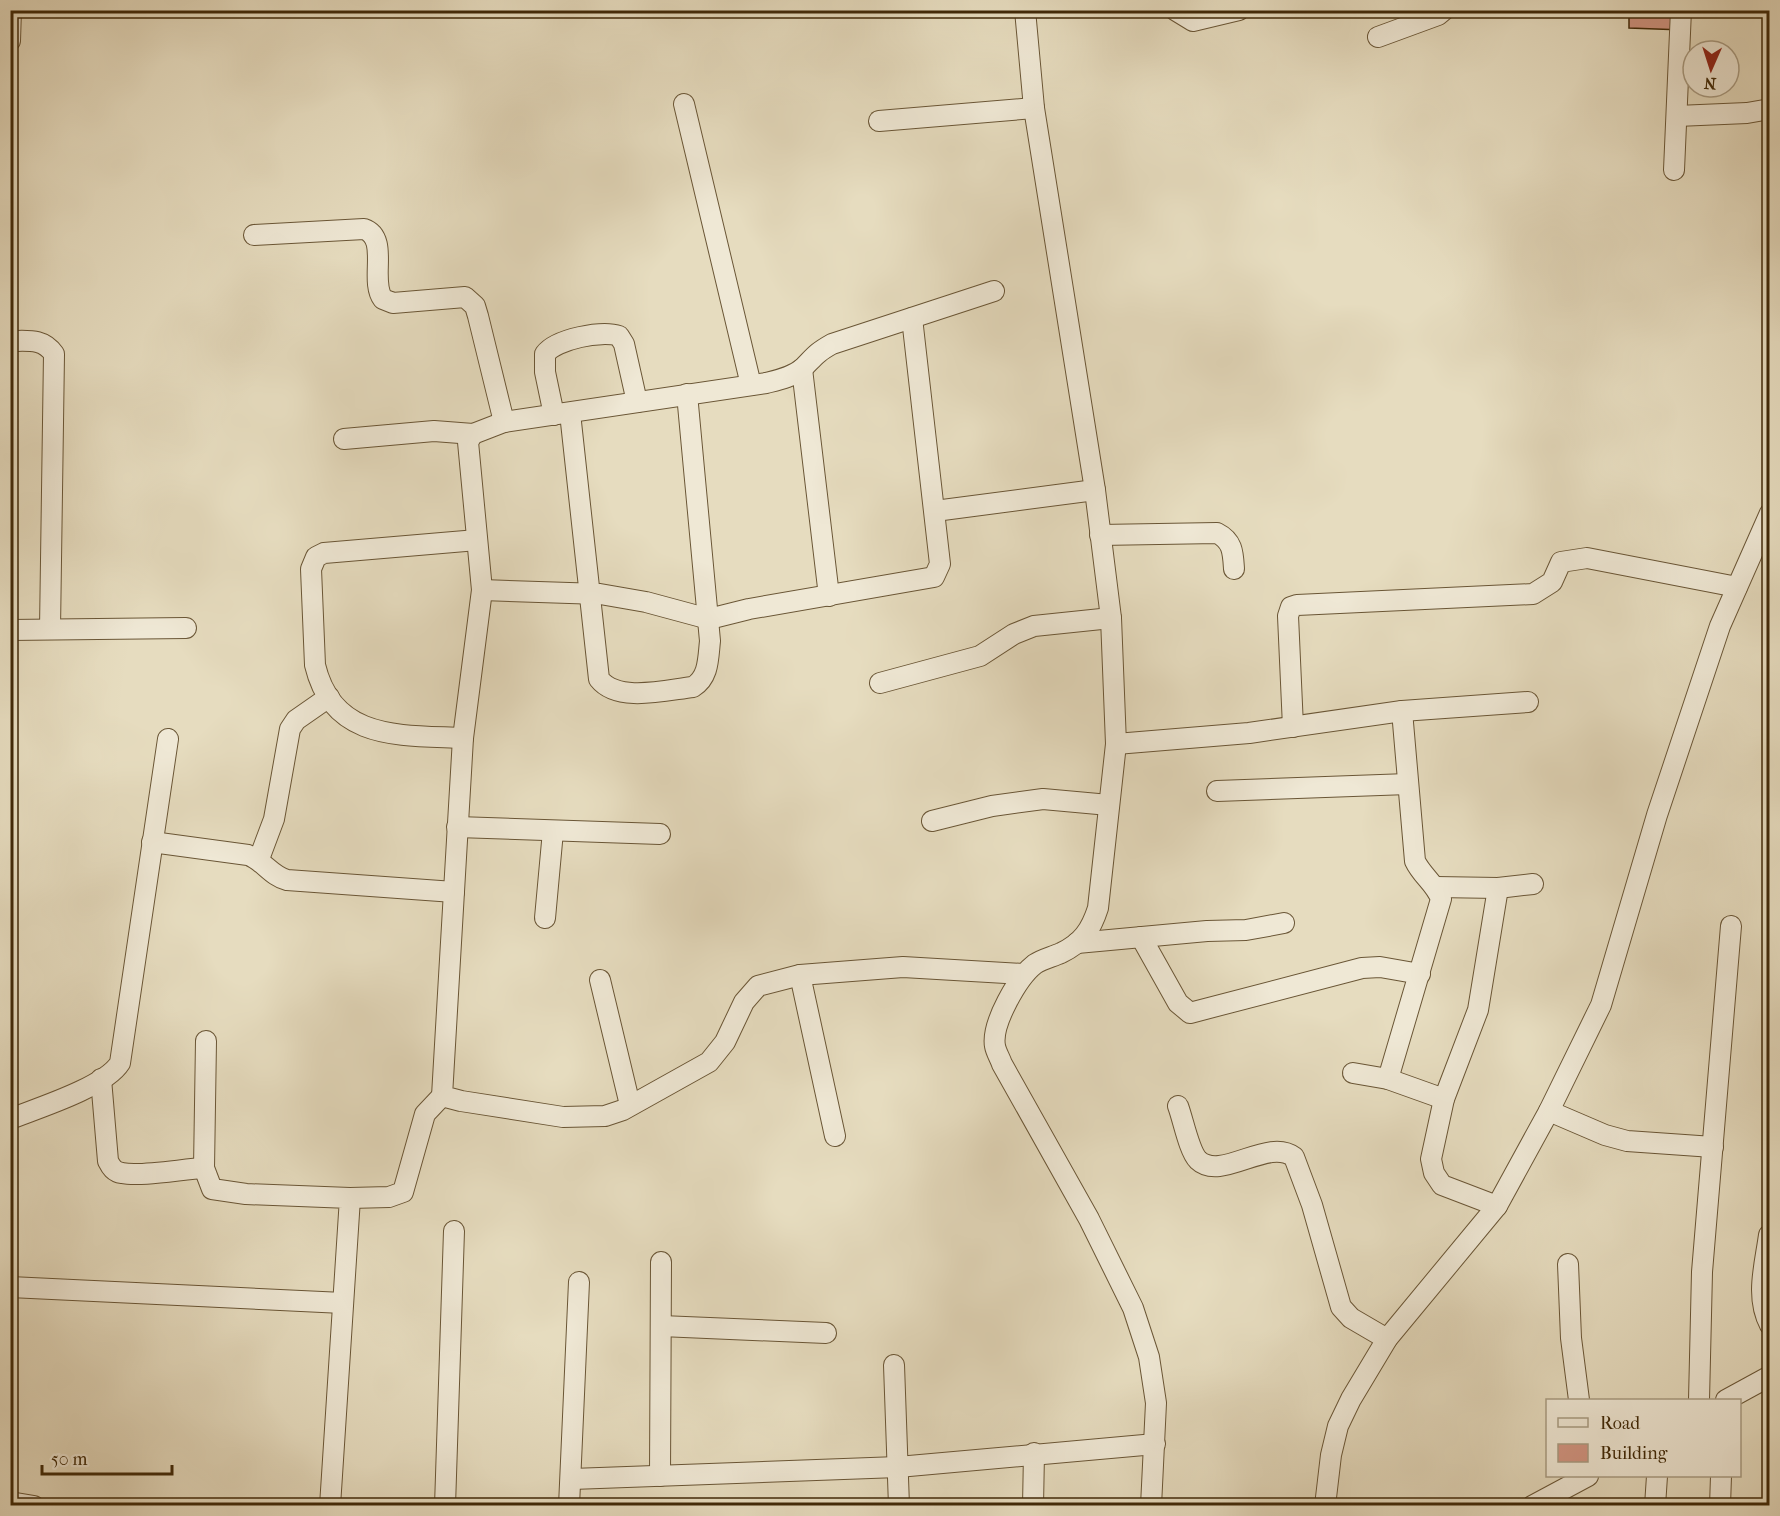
<svg xmlns="http://www.w3.org/2000/svg" width="1780" height="1516" viewBox="0 0 1780 1516" font-family="'IM FELL French Canon',serif">
	<style>
		.building { fill: #d19582; stroke: #402908; stroke-width: 1.5 }
		.lines { fill: none; stroke-linecap: round; stroke-linejoin: round }
		.minor-casing { stroke: #6a5636; stroke-width: 22 }
		.minor { stroke: #efe8d5; stroke-width: 20 }
	</style>
	<rect width="100%" height="100%" fill="#e6dcbf"/>
	<filter id="stains"><feTurbulence type="fractalNoise" baseFrequency=".00333" numOctaves="4"/><feColorMatrix values="0 0 0 0 .2 0 0 0 0 .09 0 0 0 0 .02 0 0 0 .5 -.17"/></filter>
	<radialGradient id="worn" r=".72"><stop offset=".6" stop-color="#630" stop-opacity="0"/><stop offset="1" stop-color="#630" stop-opacity=".3"/></radialGradient>
	<!-- building -->
	<polygon class="building" points="1629,10 1684,10 1683,30 1629,28"/>
	<g class="lines">
		<defs>
			<g id="minor">
				<path d="M1025,10L1034,108L1095,490L1111,618L1116,744L1098,908C1091,930 1082,943 1061,953C1052,957 1043,959 1035,964C1018,977 991,1024 995,1046C996,1052 1000,1058 1002,1064L1089,1219L1133,1308L1149,1357L1156,1403L1151,1506"/>
				<polyline points="1175,10 1193,21 1239,10"/>
				<polyline points="1378,37 1438,15 1444,10"/>
				<polyline points="10,41 11,10"/>
				<polyline points="684,104 751,385"/>
				<polyline points="1677,116 1747,113 1770,109"/>
				<polyline points="879,121 1034,108"/>
				<polyline points="1674,170 1681,10"/>
				<path d="M254,235L364,229C390,238 369,281 383,299L393,303L465,297L475,306L478,316L504,422"/>
				<path d="M994,291L832,344C816,353 815,356 803,368C793,377 778,380 766,383L504,422L473,434L468,442L482,590L463,738L442,1096L461,1101L563,1117L605,1116L623,1110L709,1062L725,1042L744,1002L758,986L800,975L903,967L1023,974"/>
				<path d="M10,341C28,341 43,338 54,354L50,629"/>
				<polyline points="802,369 829,596"/>
				<path d="M570,413L599,679C618,703 666,690 693,687C709,677 708,659 710,641L687,394"/>
				<path d="M554,415L545,372V354C556,339 602,330 619,336L624,344L637,402"/>
				<polyline points="344,439 434,431 473,434"/>
				<polyline points="935,511 1095,490"/>
				<path d="M1100,535L1217,533C1233,541 1233,553 1234,569"/>
				<polyline points="482,590 600,594 646,602 709,619 749,609 934,577 940,564 912,318"/>
				<polyline points="10,630 186,628"/>
				<polyline points="880,683 980,656 1014,634 1034,626 1111,618"/>
				<polyline points="1293,727 1288,616 1291,607 1297,605 1533,594 1552,582 1561,562 1587,558 1737,587"/>
				<path d="M463,738C400,735 333,741 315,665L311,569L316,557L324,553L477,540"/>
				<polyline points="1116,744 1249,733 1402,711 1528,702"/>
				<polyline points="1217,791 1408,784"/>
				<polyline points="932,821 992,806 1043,799 1109,805"/>
				<polyline points="457,827 660,834"/>
				<path d="M152,842L248,855C264,861 271,876 287,880L454,892"/>
				<polyline points="259,859 274,819 290,729 296,720 329,697"/>
				<polyline points="1436,887 1498,888 1533,884"/>
				<polyline points="545,918 553,831"/>
				<polyline points="1141,937 1178,1003 1190,1013 1362,968 1380,967 1420,974"/>
				<polyline points="1077,943 1207,931 1246,930 1284,923"/>
				<polyline points="800,975 835,1136"/>
				<polyline points="600,980 630,1105"/>
				<polyline points="206,1041 204,1168 212,1189 246,1194 350,1198 330,1506"/>
				<polyline points="1353,1073 1388,1079 1444,1099"/>
				<path d="M101,1079L108,1161C111,1167 114,1172 122,1173C140,1177 183,1169 204,1168"/>
				<path d="M1388,1079L1441,899C1435,883 1422,876 1415,861L1402,711"/>
				<path d="M1178,1106C1183,1119 1189,1151 1198,1160C1221,1182 1268,1137 1294,1157L1312,1205L1341,1307L1351,1318L1387,1339"/>
				<polyline points="1549,1111 1605,1135 1627,1141 1713,1147"/>
				<path d="M10,1119C38,1108 105,1087 120,1063L168,739"/>
				<polyline points="350,1198 389,1197 403,1192 425,1114 442,1096"/>
				<polyline points="1497,1206 1442,1185 1434,1173 1431,1159 1444,1099 1478,1010 1498,888"/>
				<path d="M1769,1235C1765,1265 1755,1297 1770,1325"/>
				<polyline points="1568,1264 1571,1338 1579,1400"/>
				<polyline points="10,1287 343,1303"/>
				<polyline points="661,1326 826,1333"/>
				<polyline points="894,1365 899,1506"/>
				<polyline points="1699,1400 1702,1272 1731,926"/>
				<polyline points="1726,1400 1770,1376"/>
				<polyline points="660,1476 661,1262"/>
				<polyline points="572,1479 898,1467 1155,1444"/>
				<polyline points="10,1502 34,1506"/>
				<polyline points="445,1506 454,1231"/>
				<polyline points="569,1506 579,1282"/>
				<polyline points="1033,1506 1034,1453"/>
				<polyline points="1325,1506 1331,1455 1338,1426 1351,1399 1387,1339 1497,1206 1549,1111 1601,1005 1657,815 1720,626 1770,513"/>
				<polyline points="1532,1506 1588,1476"/>
				<polyline points="1655,1506 1657,1476"/>
				<polyline points="1720,1506 1721,1476"/>
			</g>
		</defs>
		<!-- minor casing -->
		<use href="#minor" class="minor-casing"/>
		<!-- minor -->
		<use href="#minor" class="minor"/>
	</g>
	<!-- margin -->
	<rect width="1780" height="1516" fill="none" stroke="#e6dcbf" stroke-width="36"/>
	<rect x="12" y="12" width="1756" height="1492" fill="none" stroke="#402908" stroke-width="3"/>
	<rect x="18" y="18" width="1744" height="1480" fill="none" stroke="#402908" stroke-width="1.5"/>
	<!-- legend -->
	<rect x="1546" y="1399" width="195" height="78" fill="#efe8d5" stroke="#a99c83" stroke-width="1.5"/>
	<rect x="1558" y="1418" width="30" height="9" fill="#efe8d5" stroke="#a99c83" stroke-width="1.5"/>
	<text x="1600" y="1429" font-size="18" fill="#402908">Road</text>
	<rect x="1558" y="1444" width="30" height="18" fill="#d19582" stroke="#a99c83" stroke-width="1.5"/>
	<text x="1600" y="1459" font-size="18" fill="#402908">Building</text>
	<!-- north arrow -->
	<g transform="translate(1711 69) rotate(183)"><circle r="28" fill="#efe8d5" stroke="#a99c83" stroke-width="1.5"/>
	<path d="M0-4.5L10 22L0 15L-10 22Z" fill="#8f2418"/>
	<text y="-9" font-size="16" font-weight="bold" text-anchor="middle" fill="#402908">N</text>
	</g>
	<!-- scale -->
	<path d="M42 1465v9h130v-9" fill="none" stroke="#402908" stroke-width="3"/>
	<text x="51" y="1465" font-size="18" fill="#402908" stroke="#efe8d5" stroke-width="4.5" paint-order="stroke">50 m</text>
	<rect width="100%" height="100%" filter="url(#stains)"/>
	<rect width="100%" height="100%" fill="url(#worn)"/>
</svg>
